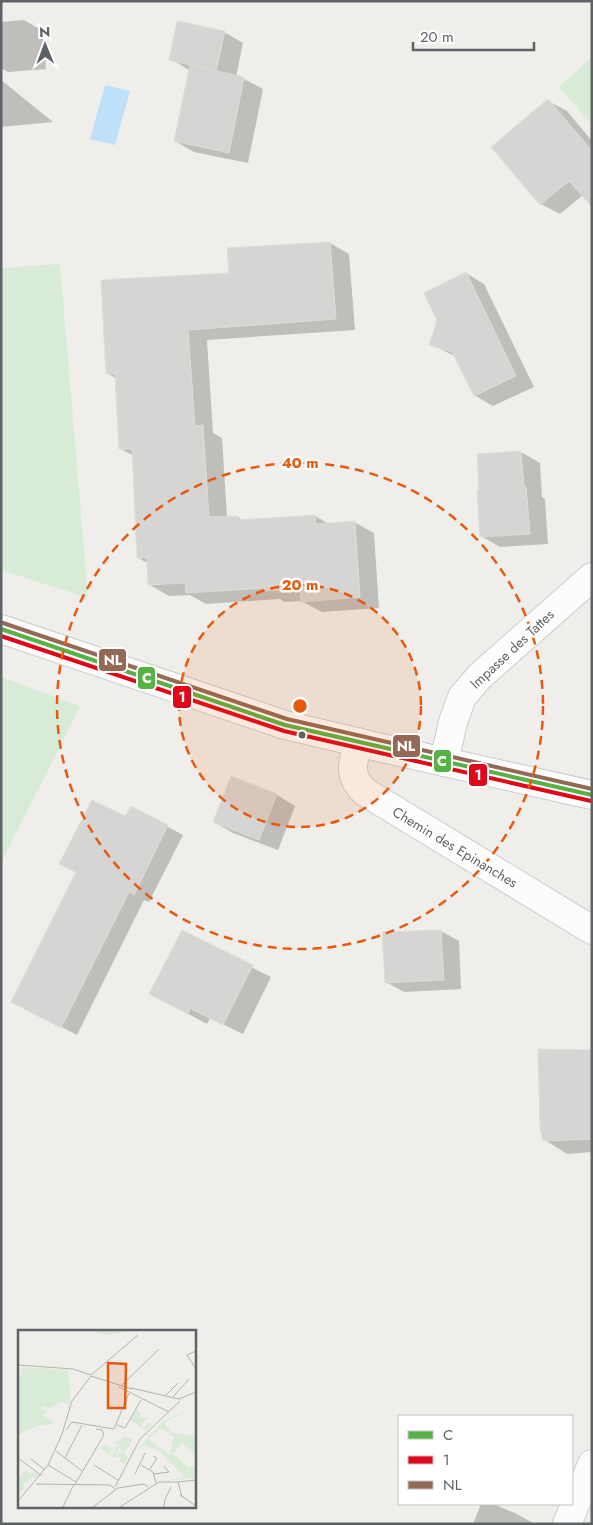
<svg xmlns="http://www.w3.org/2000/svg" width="593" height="1525" viewBox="0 0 593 1525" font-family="Jost,sans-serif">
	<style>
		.green { fill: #d8ebd6 }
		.water { fill: #bfe0f9 }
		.shadow { fill: #0003 }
		.building { fill: #d6d5d3; stroke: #deddd9 }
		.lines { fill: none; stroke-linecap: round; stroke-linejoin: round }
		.minor-casing { stroke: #cbcccc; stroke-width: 30 }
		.minor { stroke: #fdfcfc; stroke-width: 28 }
		.bus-1-casing { stroke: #fff; stroke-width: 8 }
		.bus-2-casing { stroke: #fff; stroke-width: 8 }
		.bus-3-casing { stroke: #fff; stroke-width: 8 }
		.bus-1 { stroke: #57b246; stroke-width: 4 }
		.bus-2 { stroke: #e1071b; stroke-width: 4 }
		.bus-3 { stroke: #946955; stroke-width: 4 }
		.ring { fill: none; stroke: #e8590c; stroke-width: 2.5; stroke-dasharray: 9 6 }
		.bus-dot { fill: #5f6368; stroke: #fff; stroke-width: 2 }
		.labels { text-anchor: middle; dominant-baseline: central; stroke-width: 5; stroke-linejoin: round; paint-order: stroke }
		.street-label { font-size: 14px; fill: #5f6368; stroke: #fff }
		.inset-road { fill: none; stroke: #b1b2b2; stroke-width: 1 }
		.view { fill: #e8590c; fill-opacity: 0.15; stroke: #e8590c; stroke-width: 2.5 }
		.inset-edge { fill: none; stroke: #5f6368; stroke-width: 2.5 }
		.centre { fill: #e8590c; stroke: #fff; stroke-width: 2.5 }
		.ring-label { font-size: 15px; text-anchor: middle; font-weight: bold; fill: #e8590c; stroke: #fff; stroke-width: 5; stroke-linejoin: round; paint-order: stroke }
		.line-badge { stroke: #fff; stroke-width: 2 }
		.badge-label { font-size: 14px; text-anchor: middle; font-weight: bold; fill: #fff }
	</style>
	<rect width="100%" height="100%" fill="#efeeea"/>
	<!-- green -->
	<g class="green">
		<polygon points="592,57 592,125 559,87"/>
		<polygon points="60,264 88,598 1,570 1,268"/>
		<polygon points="1,677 80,706 1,863"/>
	</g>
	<!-- water -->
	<polygon class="water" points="105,85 130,91 115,145 90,139"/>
	<!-- shadow -->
	<g class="shadow">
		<polygon points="24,20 43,31 46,69 8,72 1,68 1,22"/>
		<polygon points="224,32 243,43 236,77 244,79 263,89 248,163 194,152 175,141 189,70 171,59"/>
		<polygon points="1,80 53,122 1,127"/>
		<polygon points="548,101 567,111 592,141 592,206 583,195 560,214 541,204"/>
		<polygon points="330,243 349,254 355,330 207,340 213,433 222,438 227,517 238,517 244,521 315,516 329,524 354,522 374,533 379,608 322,612 301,601 284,602 280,599 206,604 190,595 169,596 150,585 148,563 138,558 134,456 121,449 117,379 107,373 230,274"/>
		<polygon points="466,273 484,284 534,387 493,406 474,395 456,357 431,344"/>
		<polygon points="521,452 540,463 542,497 545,499 548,544 500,547 481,536"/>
		<polygon points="231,777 277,795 295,806 278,850 233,833 214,822"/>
		<polygon points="131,807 183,835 149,902 144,900 77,1035 28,1010 77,873 61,864 126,818"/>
		<polygon points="441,931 459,941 461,989 404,992 386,982"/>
		<polygon points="182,932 271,977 243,1034 210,1018 207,1024 151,994"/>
		<polygon points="592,1051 592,1152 567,1154 545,1140"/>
		<polygon points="481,1504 493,1504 515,1513 533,1523 473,1524"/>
	</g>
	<!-- building -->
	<g class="building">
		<polygon points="177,21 225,31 216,71 169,60"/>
		<polygon points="190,65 244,77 229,153 174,141"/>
		<polygon points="548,99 592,151 592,207 569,181 540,205 491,147"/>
		<polygon points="330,242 336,319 188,330 195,426 203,425 209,517 238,516 238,520 315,515 316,524 355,521 360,597 301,602 300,589 264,591 264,588 186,593 185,583 148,585 147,558 137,558 132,449 119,449 115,374 106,374 101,280 229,273 227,248"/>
		<polygon points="466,272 516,376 474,396 452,352 429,345 437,321 424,293"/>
		<polygon points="521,451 524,487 526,487 530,534 480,537 477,490 479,490 477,454"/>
		<polygon points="231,776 277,794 259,840 213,822"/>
		<polygon points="92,800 125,816 131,806 168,825 134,895 129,892 61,1028 11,1002 76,872 59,864"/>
		<polygon points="182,930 253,965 223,1025 190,1008 188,1014 149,994"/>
		<polygon points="441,930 444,980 385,983 382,932"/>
		<polygon points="538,1049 592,1050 592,1139 543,1141 540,1126"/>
	</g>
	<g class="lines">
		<defs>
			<g id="minor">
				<polyline points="1,629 285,725 378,747 592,795"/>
				<path d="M358,742C353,763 347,775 365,792L592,930"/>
				<polyline points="444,762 453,722 462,697 480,676 592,577"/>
				<polyline points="567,1524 592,1464"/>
			</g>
		</defs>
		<!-- minor casing -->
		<use href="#minor" class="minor-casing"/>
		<!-- minor -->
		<use href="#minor" class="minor"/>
		<defs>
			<polyline id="bus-1" points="1,629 285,725 592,795"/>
			<polyline id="bus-2" points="1,636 284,731 591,801"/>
			<polyline id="bus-3" points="3,623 287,719 592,789"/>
		</defs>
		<!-- bus-1 casing -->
		<use href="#bus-1" class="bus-1-casing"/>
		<!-- bus-2 casing -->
		<use href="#bus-2" class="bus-2-casing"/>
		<!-- bus-3 casing -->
		<use href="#bus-3" class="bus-3-casing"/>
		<!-- bus-1 -->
		<use href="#bus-1" class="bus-1"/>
		<!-- bus-2 -->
		<use href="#bus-2" class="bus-2"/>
		<!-- bus-3 -->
		<use href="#bus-3" class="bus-3"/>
	</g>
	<!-- distance rings -->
	<circle cx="300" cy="706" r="121" fill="#e8590c" fill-opacity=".12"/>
	<g class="ring">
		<circle cx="300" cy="706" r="121"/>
		<circle cx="300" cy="706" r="243"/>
	</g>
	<!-- markers -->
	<circle class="bus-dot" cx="302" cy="735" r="4.5"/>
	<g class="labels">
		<!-- street labels -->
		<g class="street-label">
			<text transform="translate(512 649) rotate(-43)">Impasse des Tattes</text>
			<text transform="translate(455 847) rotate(31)">Chemin des Epinanches</text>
		</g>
	</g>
	<!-- overview -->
	<g transform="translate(18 1330)">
		<rect width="178" height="178" fill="#efeeea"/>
		<path d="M72,0H121L88,5ZM4,37L50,40L53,70L48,85L51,72L48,74L44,71L33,78L25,76L22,81L31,78L24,85L37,93L19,96L0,105V53ZM174,78L146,93L153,103L177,106V124L164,113L155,124L170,137L177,136V148L144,151L167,147L141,121L127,115L120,119L145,91ZM142,98L156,107L152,125L130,109ZM118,80L123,83L121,87L130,88L124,94L126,98L131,92L134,94L128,100L112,90ZM106,107L115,109L106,124L110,127L106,134L102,131L103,127H97L105,120L101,118L96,127L81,118L86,115L95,118L91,123L95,124L98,122L96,118L102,115L96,114ZM8,140L11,144L18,142L21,147H12L14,149L5,153L6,159L0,165V149Z" fill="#d8ebd6" fill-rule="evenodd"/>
		<path class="inset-road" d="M178,21L169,25L178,39M0,35L55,39L73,45M73,45L120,5M73,46L114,59M103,56L141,19M101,57L151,82M113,58L161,69L178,62M147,66L160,53M154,68L171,49M99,95L107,98L123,70M48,100L54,92L96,99L111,63M38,121L64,141M0,128L24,146M47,128L64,95M13,129L27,140M30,135L58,152M76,135L100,150M123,135L135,142L138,153M132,139L139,128L135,126M117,144L127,123M136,144L151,142L146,136M160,152L178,150M18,154L92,155L97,159M56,156L86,105L84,100L78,99M97,157L122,109L162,71M162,165L178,176M0,171L30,135L44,104L54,71L73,46M45,177L55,156M75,177L100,158L126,154L130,157M102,177L141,152H160L164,167M146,177L147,169L153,157"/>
		<path class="view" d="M90,33L108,34L107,78H90Z"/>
		<rect width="178" height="178" class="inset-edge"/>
	</g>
	<circle cx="300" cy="706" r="8" class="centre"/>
	<g class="ring-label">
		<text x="300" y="468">40 m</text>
		<text x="300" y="590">20 m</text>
	</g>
	<g class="line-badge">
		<rect x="98" y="648" width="29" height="24" rx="5" fill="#946955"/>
		<rect x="137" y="666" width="19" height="24" rx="5" fill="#57b246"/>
		<rect x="172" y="685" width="20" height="24" rx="5" fill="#e1071b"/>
		<rect x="392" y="734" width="29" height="24" rx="5" fill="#946955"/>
		<rect x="433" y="749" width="19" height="24" rx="5" fill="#57b246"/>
		<rect x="468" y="763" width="20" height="24" rx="5" fill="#e1071b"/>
	</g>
	<g class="badge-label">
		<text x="113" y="665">NL</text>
		<text x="147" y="683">C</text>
		<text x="182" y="702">1</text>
		<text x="406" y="751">NL</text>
		<text x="442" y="766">C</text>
		<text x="478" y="780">1</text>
	</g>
	<!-- border -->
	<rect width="593" height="1525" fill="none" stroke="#5f6368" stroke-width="5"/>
	<!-- legend -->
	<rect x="398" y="1415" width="175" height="90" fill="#ffffff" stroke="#bfc1c3"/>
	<rect x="408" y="1431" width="25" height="8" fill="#57b246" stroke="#bfc1c3"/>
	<text x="443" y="1440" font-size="15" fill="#5f6368">C</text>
	<rect x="408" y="1456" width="25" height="8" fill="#e1071b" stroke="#bfc1c3"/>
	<text x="443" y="1465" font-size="15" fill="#5f6368">1</text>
	<rect x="408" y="1481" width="25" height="8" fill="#946955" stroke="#bfc1c3"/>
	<text x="443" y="1490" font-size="15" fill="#5f6368">NL</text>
	<!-- north arrow -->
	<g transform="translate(45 45) rotate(359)" stroke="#ffffff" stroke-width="4" paint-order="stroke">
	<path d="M0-4L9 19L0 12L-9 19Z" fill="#5f6368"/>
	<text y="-8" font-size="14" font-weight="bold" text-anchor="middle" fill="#5f6368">N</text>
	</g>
	<!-- scale -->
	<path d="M413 42v8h121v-8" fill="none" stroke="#5f6368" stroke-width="2.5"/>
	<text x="420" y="42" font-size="15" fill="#5f6368" stroke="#ffffff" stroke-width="4" paint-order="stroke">20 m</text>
</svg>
